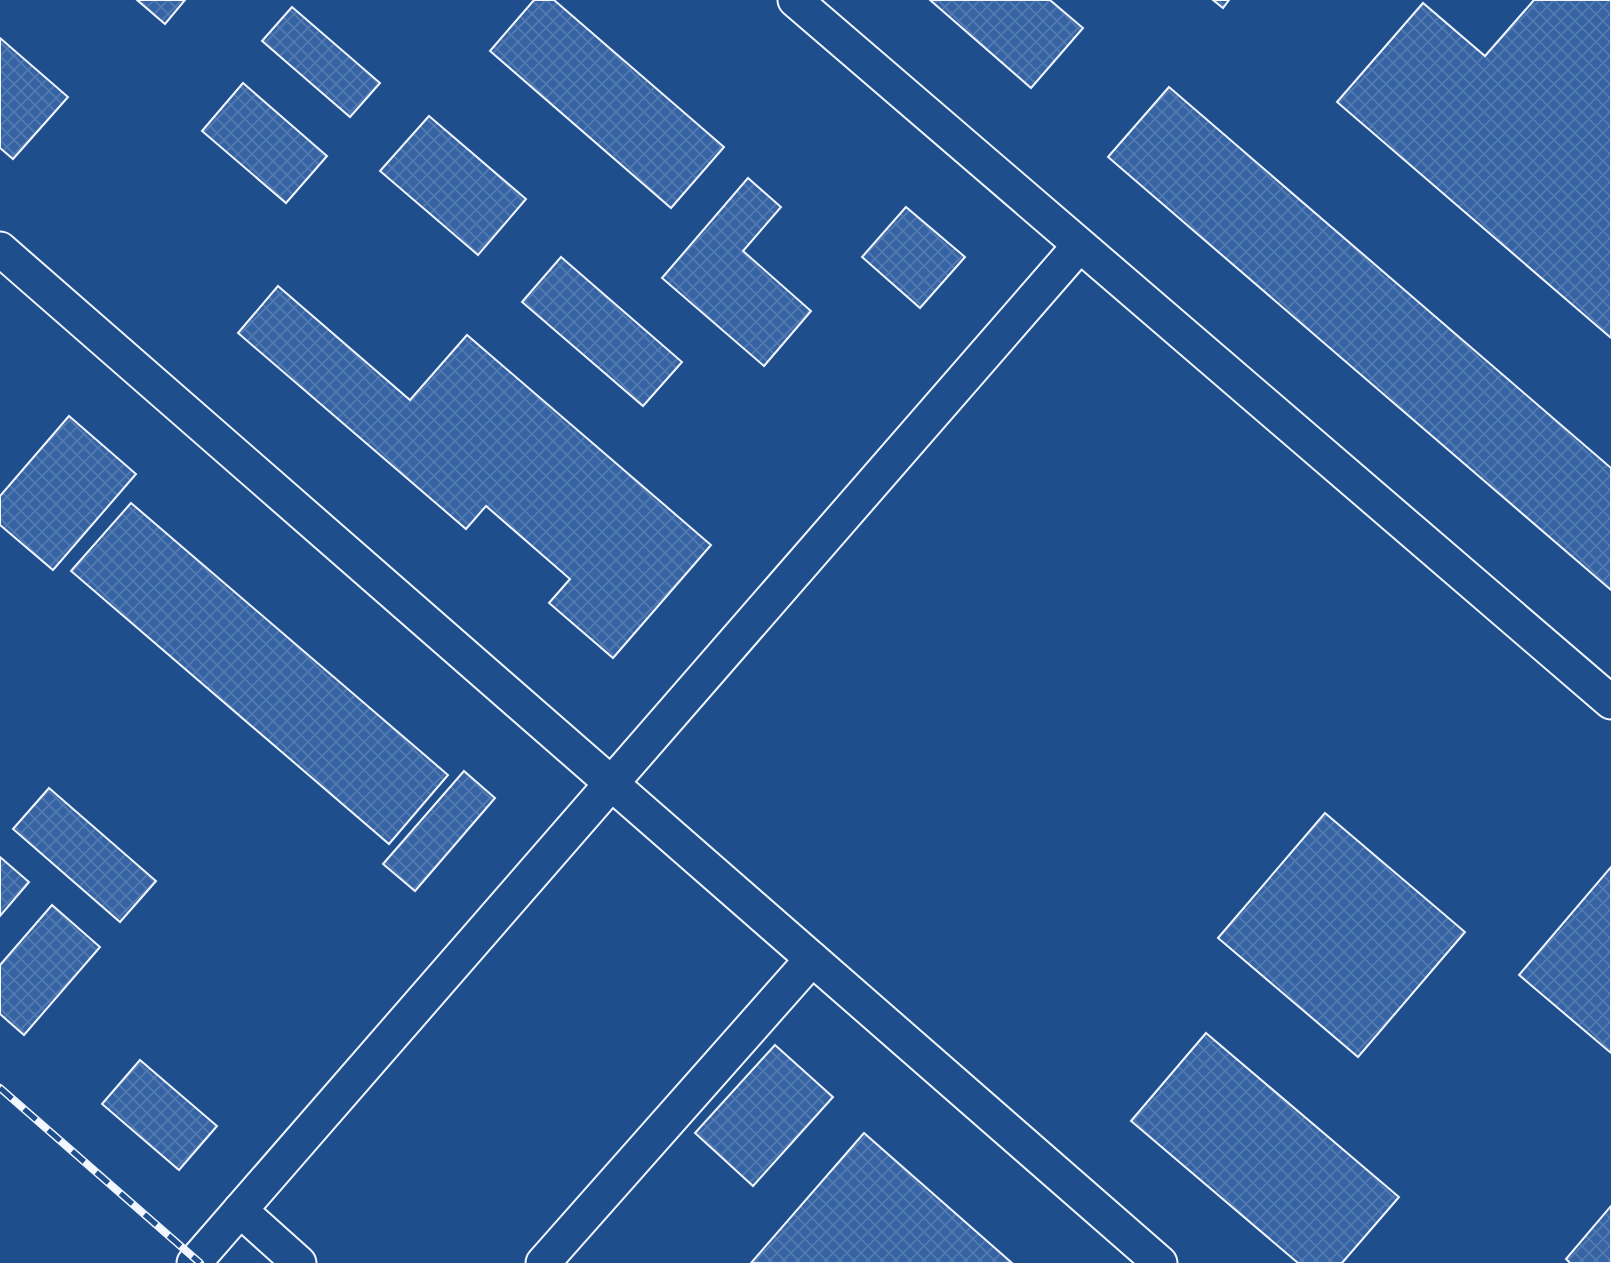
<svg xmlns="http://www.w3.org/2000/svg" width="1611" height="1263" viewBox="0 0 1611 1263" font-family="Arial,sans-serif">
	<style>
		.building { fill: url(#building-cross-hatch); stroke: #f2f6ff; stroke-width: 2 }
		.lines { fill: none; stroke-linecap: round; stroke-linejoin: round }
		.minor-casing { stroke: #f2f6ff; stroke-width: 37 }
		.minor { stroke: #1f4e8c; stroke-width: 33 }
		.rail-casing { stroke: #f2f6ff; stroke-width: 8 }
		.rail { stroke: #1f4e8c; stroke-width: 5; stroke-dasharray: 16; stroke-linecap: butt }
	</style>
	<defs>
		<pattern id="building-cross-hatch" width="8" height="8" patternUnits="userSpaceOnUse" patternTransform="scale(1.75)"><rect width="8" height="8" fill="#3563a3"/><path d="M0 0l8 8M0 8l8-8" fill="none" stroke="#537ab1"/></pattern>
	</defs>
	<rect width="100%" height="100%" fill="#1f4e8c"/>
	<!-- building -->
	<g class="building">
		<polygon points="137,0 185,0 165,24"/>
		<polygon points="534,0 554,0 724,147 671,208 490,51"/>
		<polygon points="930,0 1050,0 1083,28 1031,88"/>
		<polygon points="1213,0 1229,0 1223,8"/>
		<polygon points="1534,0 1611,0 1611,338 1337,102 1423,3 1485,56"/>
		<polygon points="292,7 380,83 350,117 262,41"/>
		<polygon points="0,38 68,97 13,159 0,148"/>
		<polygon points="243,83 327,156 286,203 202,131"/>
		<polygon points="1169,87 1611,468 1611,590 1108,157"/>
		<polygon points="429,116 526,199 478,255 380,171"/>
		<polygon points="748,178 781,207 743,251 811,311 764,366 662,278"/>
		<polygon points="906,207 965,257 920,308 862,257"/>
		<polygon points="561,257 682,362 643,406 522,302"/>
		<polygon points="278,286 410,400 467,335 711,545 613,658 549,603 570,579 486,506 466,529 238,333"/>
		<polygon points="69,416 136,474 53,570 0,525 0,496"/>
		<polygon points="131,503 448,775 389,844 71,571"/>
		<polygon points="464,771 495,798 415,891 383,864"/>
		<polygon points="49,788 156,881 120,922 13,829"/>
		<polygon points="1325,813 1465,932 1358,1057 1218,938"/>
		<polygon points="0,857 29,882 0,916"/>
		<polygon points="1611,867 1611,1053 1519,975"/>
		<polygon points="52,905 100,947 24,1035 0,1014 0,965"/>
		<polygon points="1206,1033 1399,1197 1342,1263 1298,1263 1131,1121"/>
		<polygon points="775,1045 833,1097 753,1186 695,1133"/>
		<polygon points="140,1060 217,1126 179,1170 102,1104"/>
		<polygon points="864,1133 1012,1263 751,1263"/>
		<polygon points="1611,1206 1611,1263 1570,1263 1566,1259"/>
	</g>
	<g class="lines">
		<defs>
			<g id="minor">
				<polyline points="795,0 1611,702"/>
				<polyline points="0,249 1160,1263"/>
				<polyline points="240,1210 299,1263"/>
				<polyline points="194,1263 1079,246"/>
				<polyline points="543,1263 812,959"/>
			</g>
		</defs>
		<!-- minor casing -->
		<use href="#minor" class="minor-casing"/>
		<!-- minor -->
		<use href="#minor" class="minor"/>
		<defs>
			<polyline id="rail" points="0,1088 200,1263"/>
		</defs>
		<!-- rail casing -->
		<use href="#rail" class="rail-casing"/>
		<!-- rail -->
		<use href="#rail" class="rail"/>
	</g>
</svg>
